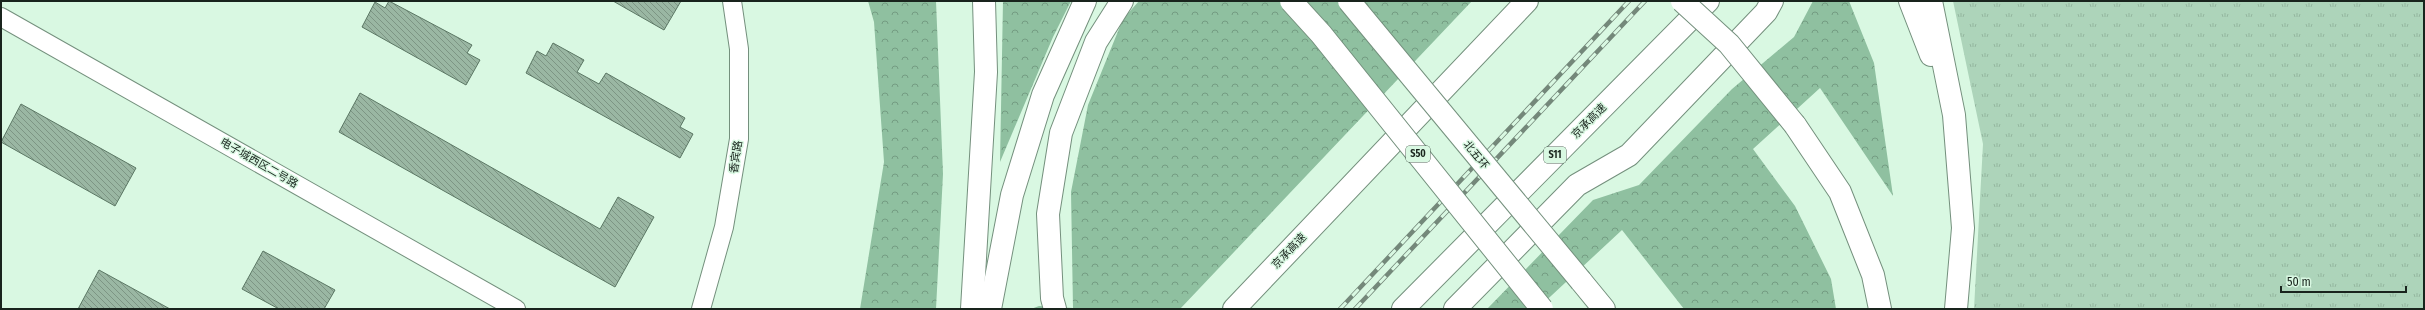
<svg xmlns="http://www.w3.org/2000/svg" width="2425" height="310" viewBox="0 0 2425 310" font-family="'Fira Sans Condensed','Noto Sans SC',sans-serif">
	<style>
		.grass { fill: url(#grass-tufts) }
		.forest { fill: url(#forest-crowns) }
		.building { fill: url(#building-back-hatch); stroke: #5b7764 }
		.lines { fill: none; stroke-linecap: round; stroke-linejoin: round }
		.secondary-casing { stroke: #74907d; stroke-width: 20 }
		.highway-casing { stroke: #74907d; stroke-width: 24 }
		.secondary { stroke: #fff; stroke-width: 18 }
		.highway { stroke: #fff; stroke-width: 22 }
		.rail-casing { stroke: #74887a; stroke-width: 4.5 }
		.rail { stroke: #d9f8e2; stroke-width: 3; stroke-dasharray: 9; stroke-linecap: butt }
		.highway-bridge-casing { stroke: #74907d; stroke-width: 24; stroke-linecap: butt }
		.highway-bridge { stroke: #fff; stroke-width: 22 }
		.labels { text-anchor: middle; dominant-baseline: central; stroke-width: 3; stroke-linejoin: round; paint-order: stroke }
		.shield { fill: #d9f8e2; stroke: #536458; stroke-width: 1 }
		.shield-label { font-size: 10px; font-weight: bold; fill: #19241d }
		.street-label { font-size: 11px; fill: #19241d; stroke: #d9f8e2 }
	</style>
	<defs>
		<pattern id="grass-tufts" width="24" height="20" patternUnits="userSpaceOnUse"><rect width="24" height="20" fill="#add4ba"/><path d="M3 7l-1-3M5 7V3M7 7l1-3M15 17l-1-3M17 17v-4M19 17l1-3" fill="none" stroke="#94b69f"/></pattern>
		<pattern id="forest-crowns" width="20" height="18" patternUnits="userSpaceOnUse"><rect width="20" height="18" fill="#8fc0a0"/><path d="M2 6a3 3 0 1 1 6 0M12 15a3 3 0 1 1 6 0" fill="none" stroke="#749c82"/></pattern>
		<pattern id="building-back-hatch" width="6" height="6" patternUnits="userSpaceOnUse"><rect width="6" height="6" fill="#9ab7a3"/><path d="M-1 5l2 2M0 0l6 6M5-1l2 2" fill="none" stroke="#7d9584"/></pattern>
	</defs>
	<rect width="100%" height="100%" fill="#d9f8e2"/>
	<!-- grass -->
	<polygon class="grass" points="1953,1 2424,1 2424,309 1974,309 1983,144"/>
	<!-- forest -->
	<g class="forest">
		<polygon points="868,1 936,1 943,174 936,309 860,309 884,162 874,22"/>
		<polygon points="1003,1 1071,1 1053,37 1000,162"/>
		<polygon points="1139,1 1472,1 1180,309 1031,309 1039,306 1073,308 1071,192 1088,105 1123,19"/>
		<polygon points="1813,1 1849,1 1874,63 1893,196 1820,88 1753,149 1795,206 1831,279 1836,309 1684,309 1622,230 1537,309 1487,309 1593,200 1639,185 1732,89 1794,37"/>
	</g>
	<!-- building -->
	<g class="building">
		<polygon points="389,1 472,45 467,53 480,60 466,85 362,27 375,2 385,8"/>
		<polygon points="613,1 681,1 664,30"/>
		<polygon points="553,43 584,60 577,72 599,84 606,73 685,118 680,127 693,134 680,158 526,73 537,51 546,56"/>
		<polygon points="360,93 600,229 618,197 654,217 615,287 339,132"/>
		<polygon points="21,104 136,168 115,206 1,142"/>
		<polygon points="263,251 335,290 324,309 279,309 242,289"/>
		<polygon points="99,270 170,309 78,309"/>
	</g>
	<g class="lines">
		<defs>
			<g id="secondary">
				<polyline points="1,17 516,309"/>
				<polyline points="701,309 724,227 739,139 739,49 732,1"/>
			</g>
			<g id="highway">
				<polyline points="1910,1 1931,55"/>
				<polyline points="1931,1 1954,115 1963,228 1956,309"/>
				<polyline points="1795,125 1840,192 1873,275 1880,309"/>
				<polyline points="1581,281 1604,309"/>
				<polyline points="972,309 986,72 984,1"/>
				<polyline points="990,309 1012,195 1043,95 1085,1"/>
				<polyline points="1055,309 1052,298 1048,214 1061,133 1096,42 1122,1"/>
				<polyline points="1234,309 1527,1"/>
				<polyline points="1403,309 1708,1"/>
				<polyline points="1455,309 1577,185 1629,155 1766,12 1772,1"/>
			</g>
		</defs>
		<!-- secondary casing -->
		<use href="#secondary" class="secondary-casing"/>
		<!-- highway casing -->
		<use href="#highway" class="highway-casing"/>
		<!-- secondary -->
		<use href="#secondary" class="secondary"/>
		<!-- highway -->
		<use href="#highway" class="highway"/>
		<defs>
			<g id="rail">
				<polyline points="1340,309 1629,1"/>
				<polyline points="1355,309 1645,1"/>
			</g>
		</defs>
		<!-- rail casing -->
		<use href="#rail" class="rail-casing"/>
		<!-- rail -->
		<use href="#rail" class="rail"/>
		<defs>
			<g id="highway-bridge">
				<polyline points="1291,1 1321,34 1542,309"/>
				<polyline points="1349,1 1581,281"/>
				<polyline points="1682,1 1729,44 1795,125"/>
			</g>
		</defs>
		<!-- highway-bridge casing -->
		<use href="#highway-bridge" class="highway-bridge-casing"/>
		<!-- highway-bridge -->
		<use href="#highway-bridge" class="highway-bridge"/>
	</g>
	<g class="labels">
		<!-- shield labels -->
		<g class="shield">
			<rect x="1406" y="146" width="24" height="16" rx="3"/>
			<rect x="1544" y="147" width="22" height="16" rx="3"/>
		</g>
		<g class="shield-label">
			<text x="1418" y="154">S50</text>
			<text x="1555" y="155">S11</text>
		</g>
		<!-- street labels -->
		<g class="street-label">
			<text transform="translate(1589 121) rotate(-45)">京承高速</text>
			<text transform="translate(1476 155) rotate(50)">北五环</text>
			<text transform="translate(736 157) rotate(-81)">香宾路</text>
			<text transform="translate(259 163) rotate(30)">电子城西区二号路</text>
			<text transform="translate(1289 251) rotate(-46)">京承高速</text>
		</g>
	</g>
	<!-- border -->
	<rect width="2425" height="310" fill="none" stroke="#19241d" stroke-width="4"/>
	<!-- scale -->
	<path d="M2281 286v6h125v-6" fill="none" stroke="#19241d" stroke-width="2"/>
	<text x="2287" y="286" font-size="12" fill="#19241d" stroke="#d9f8e2" stroke-width="3" paint-order="stroke">50 m</text>
</svg>
